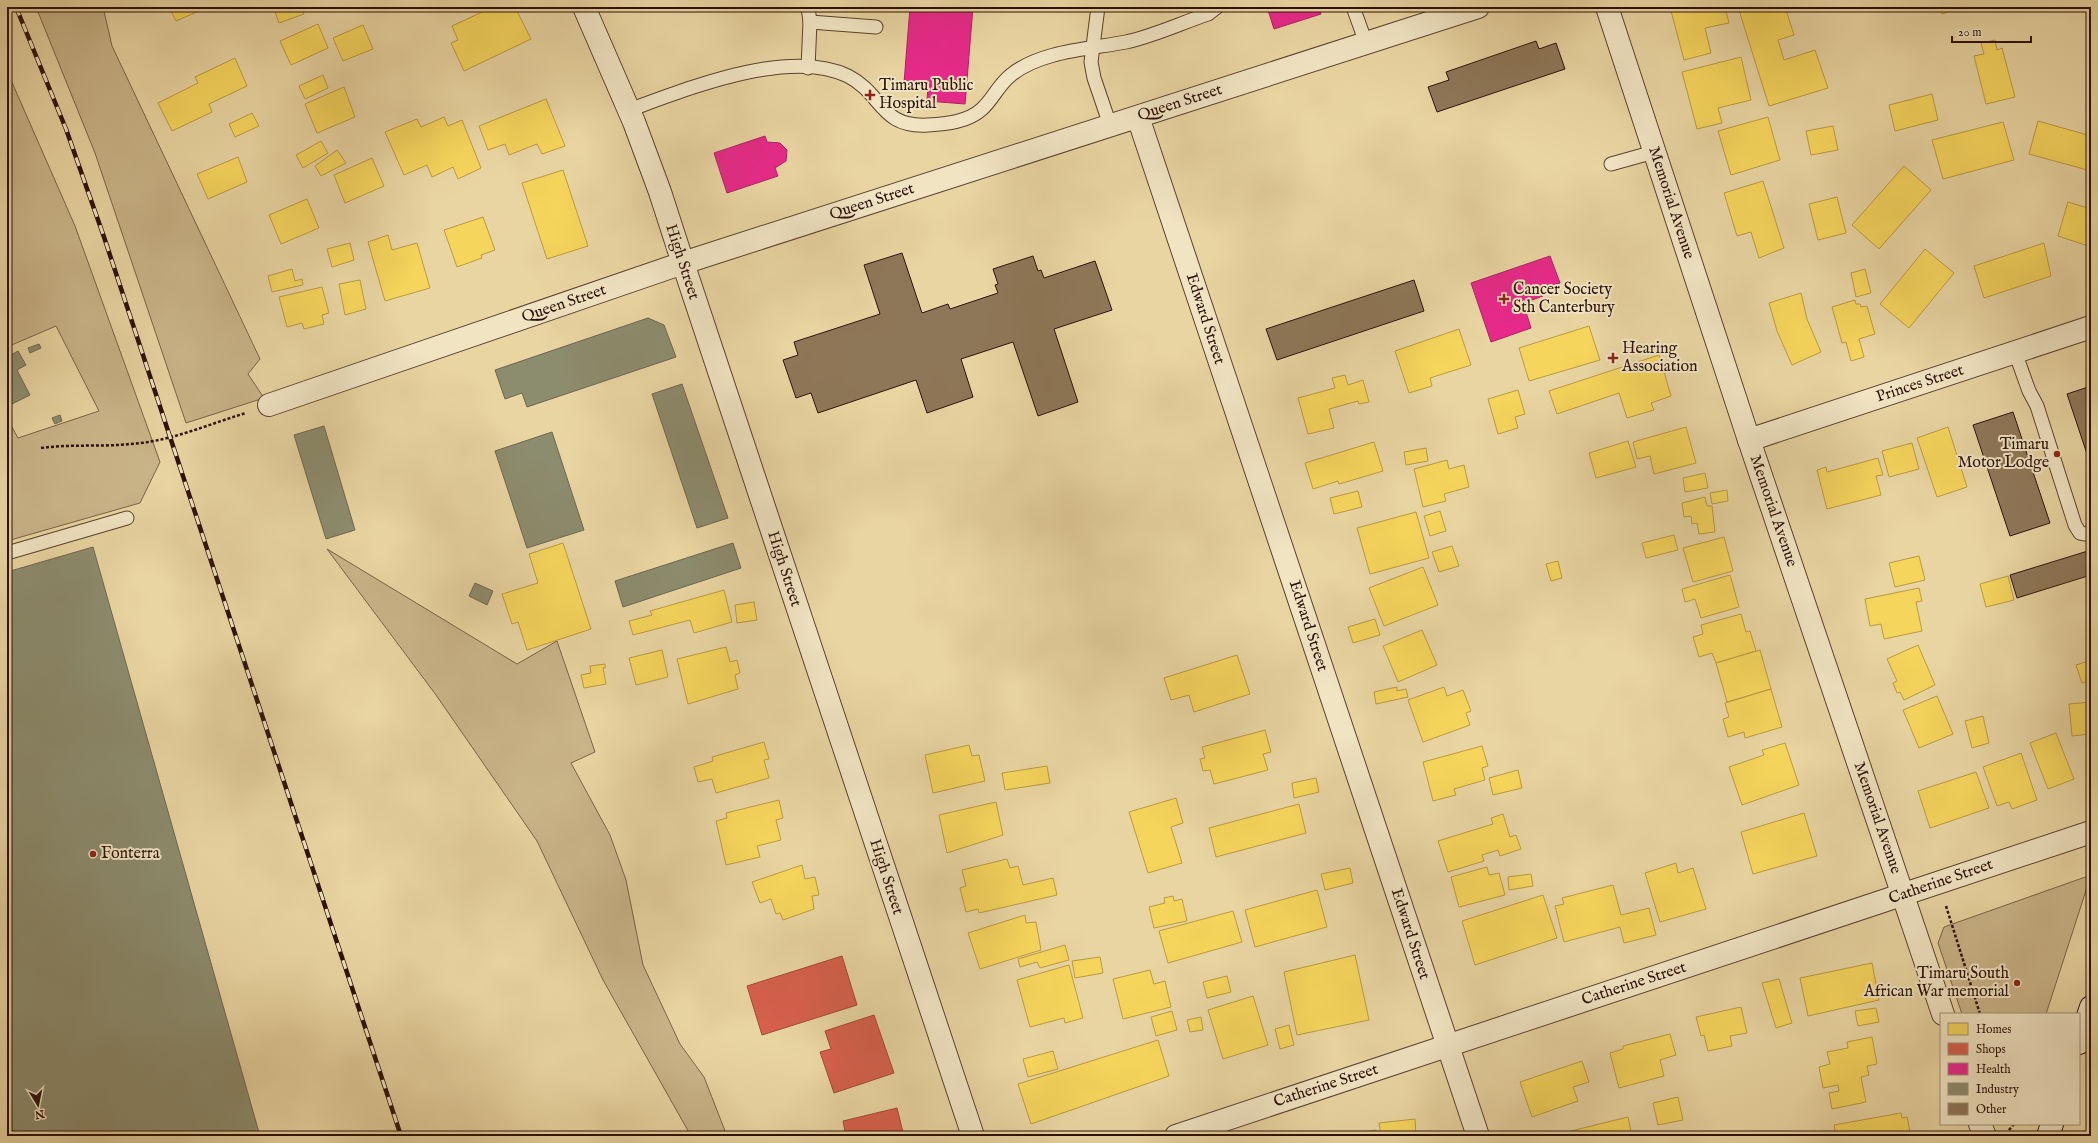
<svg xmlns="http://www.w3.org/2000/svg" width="2098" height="1143" viewBox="0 0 2098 1143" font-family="'IM FELL English',serif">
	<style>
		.green { fill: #c9b488; stroke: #7a6248 }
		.homes { fill: #f6d55c; stroke: #b99a42 }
		.shops { fill: #d6604d; stroke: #a34838 }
		.health { fill: #e7298a; stroke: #af2263 }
		.industry { fill: #8c8c6e; stroke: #6f674f }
		.building { fill: #8e7758; stroke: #2c1107 }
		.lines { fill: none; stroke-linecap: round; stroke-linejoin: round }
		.service-casing { stroke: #5b422e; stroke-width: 15 }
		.minor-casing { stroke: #5b422e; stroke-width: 24 }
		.tertiary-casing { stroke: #5b422e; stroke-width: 24 }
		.secondary-casing { stroke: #2c1107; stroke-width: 24 }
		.path { stroke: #2c1107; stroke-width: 2.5; stroke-dasharray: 3 2; stroke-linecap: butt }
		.service { stroke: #f1e4c3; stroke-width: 13 }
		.minor { stroke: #f1e4c3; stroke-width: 22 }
		.tertiary { stroke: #f1e4c3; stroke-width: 22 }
		.secondary { stroke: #f1e4c3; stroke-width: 22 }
		.rail-casing { stroke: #2c1107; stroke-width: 4.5 }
		.rail { stroke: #f1e4c3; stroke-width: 3; stroke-dasharray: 9; stroke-linecap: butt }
		.poi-dot { fill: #8f2418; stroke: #f1e4c3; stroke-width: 1.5 }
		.labels { text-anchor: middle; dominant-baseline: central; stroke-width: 4; stroke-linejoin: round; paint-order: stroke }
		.poi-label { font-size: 16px; fill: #2c1107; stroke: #f1e4c3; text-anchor: start }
		.street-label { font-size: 16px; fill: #2c1107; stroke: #f1e4c3 }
	</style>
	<rect width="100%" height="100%" fill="#e9d5a2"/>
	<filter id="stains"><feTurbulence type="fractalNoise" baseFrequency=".005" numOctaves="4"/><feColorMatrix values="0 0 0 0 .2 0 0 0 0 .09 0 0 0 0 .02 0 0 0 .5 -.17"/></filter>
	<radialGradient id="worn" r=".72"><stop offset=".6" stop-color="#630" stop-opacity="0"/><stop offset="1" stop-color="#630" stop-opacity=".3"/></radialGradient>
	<!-- green -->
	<g class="green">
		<polygon points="36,7 103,7 112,46 260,359 248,374 264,398 186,423 95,153"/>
		<polygon points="7,71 75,226 160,462 140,503 7,541 7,418 18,438 99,411 56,326 7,347"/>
		<polygon points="327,549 517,664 557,641 595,752 571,763 610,835 626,880 643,965 680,1044 704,1077 727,1136 691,1136 603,980 537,841 436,695"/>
		<polygon points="2091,875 2046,1014 1962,1014 1938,943 1944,927"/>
	</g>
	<!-- homes -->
	<g class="homes">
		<polygon points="169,7 208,7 176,21"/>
		<polygon points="279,7 301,7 304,14 279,23 274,9"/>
		<polygon points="493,7 515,7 531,39 464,71 451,43 458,40 452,26"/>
		<polygon points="1670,7 1725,7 1729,23 1705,28 1711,53 1684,60"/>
		<polygon points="1738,7 1767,7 1768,10 1785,7 1794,35 1778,40 1784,60 1815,50 1828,88 1769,106"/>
		<polygon points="1940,7 1963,7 1942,14"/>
		<polygon points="318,24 328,48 291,65 280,41"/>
		<polygon points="363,25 373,49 343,61 333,38"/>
		<polygon points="1995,40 1997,50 2002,48 2015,97 1986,104 1974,56 1984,54 1981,43"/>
		<polygon points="1741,57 1751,100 1718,108 1722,123 1697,129 1682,72"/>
		<polygon points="235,58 247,86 209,104 212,112 172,131 158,103 198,83 195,77"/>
		<polygon points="323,75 328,88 305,99 299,86"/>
		<polygon points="344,87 355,117 317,133 305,104"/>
		<polygon points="1932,94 1938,120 1895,131 1889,105"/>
		<polygon points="546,99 565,146 542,154 537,144 509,155 505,144 488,150 479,126"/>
		<polygon points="252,113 259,126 235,137 229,124"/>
		<polygon points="444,117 448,126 462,120 481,168 458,179 453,167 432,177 427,165 404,175 385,132 417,119 421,127"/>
		<polygon points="1768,117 1780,160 1731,175 1718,131"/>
		<polygon points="2038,121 2091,136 2091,171 2029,154"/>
		<polygon points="2003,122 2014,160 1943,179 1932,140"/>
		<polygon points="1833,126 1838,150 1811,155 1806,131"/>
		<polygon points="321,141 328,153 303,168 296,155"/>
		<polygon points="337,150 346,163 321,176 315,166"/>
		<polygon points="238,157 247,182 208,199 197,174"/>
		<polygon points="372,158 384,186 345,203 334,175"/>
		<polygon points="1904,166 1931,190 1879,249 1852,225"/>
		<polygon points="563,170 588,246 547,259 522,183"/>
		<polygon points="1763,181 1784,248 1759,258 1751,232 1737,236 1724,193"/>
		<polygon points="1837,197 1846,233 1818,240 1809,204"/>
		<polygon points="307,199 319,228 281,244 269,215"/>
		<polygon points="2068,202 2091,209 2091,247 2058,236"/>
		<polygon points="483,217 495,250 481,255 482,258 457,267 444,230"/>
		<polygon points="388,235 392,250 417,243 430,288 385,301 368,242"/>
		<polygon points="350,243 354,260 332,267 327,249"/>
		<polygon points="2044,243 2051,276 1984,298 1974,266"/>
		<polygon points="1925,249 1954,273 1909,328 1880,304"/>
		<polygon points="292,269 295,281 302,279 303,285 272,292 268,276"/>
		<polygon points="1865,269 1871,293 1856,297 1851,273"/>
		<polygon points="360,280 366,309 345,315 339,284"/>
		<polygon points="322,287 329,313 322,315 324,324 304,329 302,323 287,327 279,297"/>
		<polygon points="1801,293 1807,319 1821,352 1792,365 1777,331 1769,303"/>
		<polygon points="1855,300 1856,304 1860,304 1861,307 1867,306 1875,334 1859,339 1864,357 1851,361 1846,342 1842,343 1832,307"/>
		<polygon points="1589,326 1600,360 1529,381 1519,348"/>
		<polygon points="1459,329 1471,365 1430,378 1432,386 1409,393 1395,351"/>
		<polygon points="1659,355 1671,396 1651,403 1654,410 1627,418 1619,393 1557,414 1549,391"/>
		<polygon points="1345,375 1348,385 1363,380 1369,402 1359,404 1358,401 1329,409 1334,428 1308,434 1298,398 1335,388 1332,378"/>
		<polygon points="1518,390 1525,414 1515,417 1518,428 1498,434 1488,399"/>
		<polygon points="1686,427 1696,463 1654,474 1650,456 1637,459 1633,442"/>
		<polygon points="1948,427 1967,487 1937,497 1917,438"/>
		<polygon points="1628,441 1636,467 1596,478 1589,453"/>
		<polygon points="1374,442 1383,471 1339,484 1338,481 1313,489 1305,463"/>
		<polygon points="1912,443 1919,469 1889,477 1882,451"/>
		<polygon points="1426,448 1428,461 1406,465 1404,452"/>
		<polygon points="1878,458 1883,475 1876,476 1881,495 1827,509 1817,470 1826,467 1827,472"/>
		<polygon points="1447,460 1449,469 1464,465 1469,487 1444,494 1446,501 1423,507 1414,469"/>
		<polygon points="1705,473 1708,488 1685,492 1683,478"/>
		<polygon points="1727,490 1728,501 1712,504 1710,493"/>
		<polygon points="1358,491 1362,507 1334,514 1330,498"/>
		<polygon points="1705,497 1707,506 1712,506 1715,532 1699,534 1697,523 1692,524 1691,516 1684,517 1682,503"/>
		<polygon points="1440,511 1446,531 1430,536 1424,516"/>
		<polygon points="1416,512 1429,558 1370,574 1357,528"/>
		<polygon points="1674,535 1678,550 1646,558 1642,543"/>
		<polygon points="1724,537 1733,571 1693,582 1683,548"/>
		<polygon points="563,543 591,629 527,650 518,622 512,624 502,594 538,583 529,554"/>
		<polygon points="1452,546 1459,566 1439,572 1432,552"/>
		<polygon points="1919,556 1925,580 1895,587 1889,563"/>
		<polygon points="1558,561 1562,578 1551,581 1546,564"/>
		<polygon points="1423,567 1438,605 1384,626 1369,588"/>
		<polygon points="1730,575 1739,607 1701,618 1695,599 1685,602 1682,589"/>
		<polygon points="2008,576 2014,600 1986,607 1980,584"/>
		<polygon points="1919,588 1922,601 1916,602 1922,631 1884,639 1881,624 1870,626 1865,599"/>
		<polygon points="724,590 732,622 694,633 690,620 633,635 629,621 652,615 650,611"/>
		<polygon points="754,602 757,620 737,623 735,605"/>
		<polygon points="1741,614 1746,632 1750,631 1756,651 1716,663 1712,653 1699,657 1693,637 1703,634 1701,625"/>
		<polygon points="1375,619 1380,635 1353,643 1348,627"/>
		<polygon points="1422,630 1437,665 1398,682 1383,646"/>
		<polygon points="1918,645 1935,685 1904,700 1900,692 1897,693 1893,683 1897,681 1887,659"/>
		<polygon points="726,647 730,662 737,660 740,673 735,675 738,689 688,704 677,659"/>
		<polygon points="662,650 668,677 636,685 629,658"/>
		<polygon points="1760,650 1771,689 1727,702 1716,663"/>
		<polygon points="1237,655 1250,694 1194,712 1189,695 1171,700 1164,678"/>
		<polygon points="2091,660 2091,680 2082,683 2076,665"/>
		<polygon points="605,664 605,668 603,668 606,684 584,688 581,675 591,673 590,666"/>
		<polygon points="1397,687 1397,691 1406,689 1408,697 1376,704 1374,692"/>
		<polygon points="1444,687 1447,696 1463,690 1471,711 1466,713 1470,725 1423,742 1408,700"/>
		<polygon points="1771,689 1782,727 1745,738 1744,732 1728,737 1723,719 1729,717 1725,703"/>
		<polygon points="1937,696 1953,734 1919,748 1903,710"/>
		<polygon points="2091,702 2091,734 2072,736 2069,704"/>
		<polygon points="1983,716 1989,743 1972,748 1965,721"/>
		<polygon points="1265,730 1271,752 1263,754 1268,770 1214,784 1210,770 1203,771 1200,759 1205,758 1202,747"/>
		<polygon points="2056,733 2074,779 2048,789 2030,743"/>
		<polygon points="764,742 769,759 764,760 769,778 716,793 712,779 698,782 694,767 713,761 712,757"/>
		<polygon points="1785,743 1799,785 1742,805 1729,767 1764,755 1762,750"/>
		<polygon points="969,745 972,756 979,755 985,781 933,793 925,755"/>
		<polygon points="1482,746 1488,766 1482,768 1485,780 1454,789 1456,795 1433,801 1423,762"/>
		<polygon points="2021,753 2037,800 2012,809 2009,802 1997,806 1983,767"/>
		<polygon points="2091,761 2091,773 2088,763"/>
		<polygon points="1047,766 1050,783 1005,790 1002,773"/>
		<polygon points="1518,770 1522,788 1493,795 1489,778"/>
		<polygon points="1976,772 1989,808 1930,828 1918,791"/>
		<polygon points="1316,778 1319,792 1294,798 1292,783"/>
		<polygon points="1176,798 1183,823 1171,827 1182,863 1148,873 1129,812"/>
		<polygon points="779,800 783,818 776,820 781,840 757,846 760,857 726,865 716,821 727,818 726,813"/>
		<polygon points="996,802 1003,835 947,853 939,815"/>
		<polygon points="1299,804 1306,833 1216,857 1209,828"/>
		<polygon points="1804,813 1817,856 1753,874 1741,832"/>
		<polygon points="1503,814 1510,837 1516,835 1521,849 1500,856 1498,850 1482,855 1484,861 1448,872 1438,841 1493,824 1491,818"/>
		<polygon points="1007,859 1010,868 1018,866 1023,885 1053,878 1057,895 979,913 978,909 966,912 960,888 966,886 962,870"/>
		<polygon points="1676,863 1678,873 1693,868 1706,909 1660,922 1645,873"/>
		<polygon points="802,865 805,879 815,877 819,895 812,896 814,909 783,920 780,913 776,914 771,899 760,903 752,882"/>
		<polygon points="1487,867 1489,875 1499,873 1505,895 1459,907 1451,877"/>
		<polygon points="1350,868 1353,883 1325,890 1321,874"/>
		<polygon points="1531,874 1533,886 1509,890 1508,877"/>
		<polygon points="1613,885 1621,915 1649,908 1656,935 1624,943 1620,927 1564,942 1555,906 1564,904 1562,898"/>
		<polygon points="1317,890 1327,927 1255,947 1245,910"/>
		<polygon points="1543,895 1557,938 1475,965 1462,921"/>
		<polygon points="1173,896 1174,901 1182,899 1187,921 1154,928 1149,907 1165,903 1164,898"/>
		<polygon points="1233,911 1242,942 1168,963 1159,931"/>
		<polygon points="1025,915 1026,923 1036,922 1041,950 980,969 968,933"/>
		<polygon points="1065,945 1069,960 1040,968 1037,962 1020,967 1018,959"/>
		<polygon points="1355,955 1369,1020 1297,1035 1284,972"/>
		<polygon points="1100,957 1103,973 1075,978 1072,961"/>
		<polygon points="1872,963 1879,1000 1808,1016 1800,978"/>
		<polygon points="1069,965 1083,1018 1065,1023 1064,1018 1030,1027 1017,980"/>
		<polygon points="1150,970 1154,984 1165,981 1171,1007 1123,1019 1113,979"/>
		<polygon points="1227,976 1231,992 1207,998 1203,982"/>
		<polygon points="1779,979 1792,1023 1776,1028 1762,983"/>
		<polygon points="1253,996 1268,1045 1223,1059 1208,1010"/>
		<polygon points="1741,1007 1747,1033 1730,1036 1732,1046 1708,1051 1704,1035 1701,1036 1696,1017"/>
		<polygon points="1876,1008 1879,1022 1858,1026 1855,1011"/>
		<polygon points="1172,1011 1177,1030 1156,1036 1151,1017"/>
		<polygon points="1201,1017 1203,1030 1190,1032 1187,1020"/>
		<polygon points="1289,1025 1294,1045 1280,1049 1275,1029"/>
		<polygon points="1670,1034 1676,1055 1660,1060 1664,1076 1619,1088 1610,1053 1623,1049 1623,1046"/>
		<polygon points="1872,1037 1877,1064 1867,1066 1869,1075 1861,1077 1866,1102 1832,1109 1829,1093 1839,1091 1838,1085 1823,1088 1819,1067 1830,1064 1827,1052 1848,1048 1847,1042"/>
		<polygon points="1158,1040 1169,1076 1031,1124 1018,1084"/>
		<polygon points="1053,1051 1058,1069 1028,1077 1023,1059"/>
		<polygon points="1582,1061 1589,1082 1573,1087 1578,1101 1532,1117 1520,1082"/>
		<polygon points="1678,1097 1683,1120 1658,1125 1653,1103"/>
		<polygon points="1901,1113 1902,1118 1907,1117 1911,1136 1836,1136 1834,1125"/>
		<polygon points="1628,1117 1632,1136 1573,1136 1571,1131"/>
		<polygon points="1415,1119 1416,1136 1381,1136 1379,1123"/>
		<polygon points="1376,1130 1377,1136 1363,1136 1362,1132"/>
		<polygon points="1723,1131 1724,1136 1702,1136"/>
	</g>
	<!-- shops -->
	<g class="shops">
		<polygon points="842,956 857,1005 762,1035 747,986"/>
		<polygon points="874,1015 894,1073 834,1093 820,1052 831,1049 825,1031"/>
		<polygon points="897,1108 904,1136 846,1136 843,1121"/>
	</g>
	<!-- health -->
	<g class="health">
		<polygon points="910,7 973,7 965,104 927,101 928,85 904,83"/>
		<polygon points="1267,7 1319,7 1321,14 1274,29"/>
		<polygon points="765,136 767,142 780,143 787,150 786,161 775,168 778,176 727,193 714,153"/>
		<polygon points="1550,256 1560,283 1540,290 1543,296 1529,301 1525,309 1531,328 1491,342 1471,283"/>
	</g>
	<!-- industry -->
	<g class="industry">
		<polygon points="648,318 664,325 676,357 527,407 522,393 505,399 495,370"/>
		<polygon points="39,344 41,348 30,353 28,348"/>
		<polygon points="18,351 26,365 17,370 30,395 10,405 7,398 7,357"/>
		<polygon points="682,384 728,518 697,528 652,394"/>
		<polygon points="60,415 62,421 55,424 52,418"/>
		<polygon points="324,426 355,530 326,539 294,435"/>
		<polygon points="552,432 584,530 527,548 495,451"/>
		<polygon points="733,543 741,568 623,607 615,581"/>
		<polygon points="93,547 260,1136 7,1136 7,572"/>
		<polygon points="475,583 493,591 487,605 469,596"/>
	</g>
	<!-- building -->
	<g class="building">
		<polygon points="1536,41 1539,49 1556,43 1565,69 1437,112 1428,87 1449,80 1446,72"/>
		<polygon points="902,253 922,313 948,304 950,309 998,293 995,285 998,284 993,269 1033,256 1038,271 1041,270 1044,278 1095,261 1112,310 1054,329 1078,402 1038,416 1013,342 961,359 973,397 927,413 916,380 818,413 811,393 796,398 783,360 798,355 794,342 880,314 864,265"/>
		<polygon points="1414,280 1424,311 1277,360 1266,329"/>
		<polygon points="2091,386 2091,466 2067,394"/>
		<polygon points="2013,412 2050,523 2010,536 1973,425"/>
		<polygon points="2091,550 2091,575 2017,598 2010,575"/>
	</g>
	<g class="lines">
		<defs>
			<g id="service">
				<polyline points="1098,7 1091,62 1094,78 1110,125"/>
				<polyline points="1353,7 1366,43"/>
				<polyline points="810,22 876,27"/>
				<polyline points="808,68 810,22 808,7"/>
				<path d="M629,110C687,89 789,47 848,76C883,94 880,128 928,125C946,124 968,122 982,109C993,99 999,84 1011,75C1040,51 1090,49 1126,42C1154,36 1181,23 1208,14L1217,7"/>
				<polyline points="1611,164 1654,152"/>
				<polyline points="2015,352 2029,391 2037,406 2075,525 2080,533 2091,535"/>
				<polyline points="7,553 127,518"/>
			</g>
			<g id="minor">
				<polyline points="1607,7 1749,440 1943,1014"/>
				<polyline points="1138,117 1478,1136"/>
				<polyline points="269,405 683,263 660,192 634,122 584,7"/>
				<polyline points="1749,440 2091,327"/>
				<polyline points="1980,1124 1985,1136"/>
				<polyline points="1176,1136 2091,832"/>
			</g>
			<polyline id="tertiary" points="973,1136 683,263 1478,7"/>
			<g id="secondary">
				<polyline points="2079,1043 2091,1007"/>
				<polyline points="2048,1136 2052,1124"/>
			</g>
		</defs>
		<!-- service casing -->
		<use href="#service" class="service-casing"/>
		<!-- minor casing -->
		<use href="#minor" class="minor-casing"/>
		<!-- tertiary casing -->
		<use href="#tertiary" class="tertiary-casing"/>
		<!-- secondary casing -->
		<use href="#secondary" class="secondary-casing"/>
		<!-- path -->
		<g class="path">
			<path d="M41,448C71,444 101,447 130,444C169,442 209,424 246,413"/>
			<polyline points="1946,906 1980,1014"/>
			<polyline points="2009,1130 2014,1124"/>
		</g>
		<!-- service -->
		<use href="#service" class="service"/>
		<!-- minor -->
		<use href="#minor" class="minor"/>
		<!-- tertiary -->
		<use href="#tertiary" class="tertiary"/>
		<!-- secondary -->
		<use href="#secondary" class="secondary"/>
		<defs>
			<polyline id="rail" points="16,7 66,129 104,237 401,1136"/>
		</defs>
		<!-- rail casing -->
		<use href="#rail" class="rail-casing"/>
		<!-- rail -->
		<use href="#rail" class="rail"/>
	</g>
	<!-- markers -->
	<g class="poi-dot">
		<path d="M868 89h4v4h4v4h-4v4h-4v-4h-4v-4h4z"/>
		<path d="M1502 293h4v4h4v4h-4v4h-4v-4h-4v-4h4z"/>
		<path d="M1611 352h4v4h4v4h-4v4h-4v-4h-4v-4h4z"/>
		<circle cx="2057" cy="454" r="4"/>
		<circle cx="93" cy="854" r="4"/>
		<circle cx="2017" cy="983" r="4"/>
	</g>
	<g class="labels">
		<!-- poi labels -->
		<g class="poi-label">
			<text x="879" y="86">Timaru Public<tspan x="879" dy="18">Hospital</tspan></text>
			<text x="1513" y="290">Cancer Society<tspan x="1513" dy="18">Sth Canterbury</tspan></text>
			<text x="1622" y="349">Hearing<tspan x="1622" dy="18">Association</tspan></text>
			<text x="2049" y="445" text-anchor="end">Timaru<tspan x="2049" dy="18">Motor Lodge</tspan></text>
			<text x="101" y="854">Fonterra</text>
			<text x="2009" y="974" text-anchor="end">Timaru South<tspan x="2009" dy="18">African War memorial</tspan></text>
		</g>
		<!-- street labels -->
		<g class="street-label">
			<text transform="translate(1180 103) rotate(-18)">Queen Street</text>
			<text transform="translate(872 202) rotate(-18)">Queen Street</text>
			<text transform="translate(1671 203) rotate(72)">Memorial Avenue</text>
			<text transform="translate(682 262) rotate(72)">High Street</text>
			<text transform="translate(564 304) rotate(-19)">Queen Street</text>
			<text transform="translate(1205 319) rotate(72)">Edward Street</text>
			<text transform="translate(1920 384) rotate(-18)">Princes Street</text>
			<text transform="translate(1773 511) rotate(71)">Memorial Avenue</text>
			<text transform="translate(784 569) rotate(72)">High Street</text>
			<text transform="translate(1308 626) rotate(72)">Edward Street</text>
			<text transform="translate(1877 818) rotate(71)">Memorial Avenue</text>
			<text transform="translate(886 877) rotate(72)">High Street</text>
			<text transform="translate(1941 882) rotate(-19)">Catherine Street</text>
			<text transform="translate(1410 934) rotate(72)">Edward Street</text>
			<text transform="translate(1634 984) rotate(-18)">Catherine Street</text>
			<text transform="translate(1326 1086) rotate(-18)">Catherine Street</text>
		</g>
	</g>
	<!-- margin -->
	<rect width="2098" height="1143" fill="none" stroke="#e9d5a2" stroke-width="24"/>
	<rect x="8" y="8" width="2082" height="1127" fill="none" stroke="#2c1107" stroke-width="2"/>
	<rect x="12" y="12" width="2074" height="1119" fill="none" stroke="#2c1107"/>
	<!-- legend -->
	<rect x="1940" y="1013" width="140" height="112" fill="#f1e4c3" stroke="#a29078"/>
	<rect x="1948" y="1023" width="20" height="12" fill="#f6d55c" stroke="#a29078"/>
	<text x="1976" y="1033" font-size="12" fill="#2c1107">Homes</text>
	<rect x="1948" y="1043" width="20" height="12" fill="#d6604d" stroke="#a29078"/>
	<text x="1976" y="1053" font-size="12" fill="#2c1107">Shops</text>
	<rect x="1948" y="1063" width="20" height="12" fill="#e7298a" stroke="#a29078"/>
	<text x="1976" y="1073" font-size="12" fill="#2c1107">Health</text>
	<rect x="1948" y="1083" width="20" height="12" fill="#8c8c6e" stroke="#a29078"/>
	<text x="1976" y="1093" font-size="12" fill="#2c1107">Industry</text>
	<rect x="1948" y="1103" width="20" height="12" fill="#8e7758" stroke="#a29078"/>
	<text x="1976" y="1113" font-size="12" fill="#2c1107">Other</text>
	<!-- north arrow -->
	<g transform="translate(38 1105) rotate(170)" stroke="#f1e4c3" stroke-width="3" paint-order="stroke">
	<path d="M0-3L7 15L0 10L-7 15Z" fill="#2c1107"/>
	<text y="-6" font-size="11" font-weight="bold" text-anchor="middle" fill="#2c1107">N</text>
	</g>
	<!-- scale -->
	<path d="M1952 36v6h79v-6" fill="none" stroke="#2c1107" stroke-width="2"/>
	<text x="1958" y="36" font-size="12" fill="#2c1107" stroke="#f1e4c3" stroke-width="3" paint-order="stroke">20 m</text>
	<rect width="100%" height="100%" filter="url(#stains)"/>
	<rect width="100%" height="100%" fill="url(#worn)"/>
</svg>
